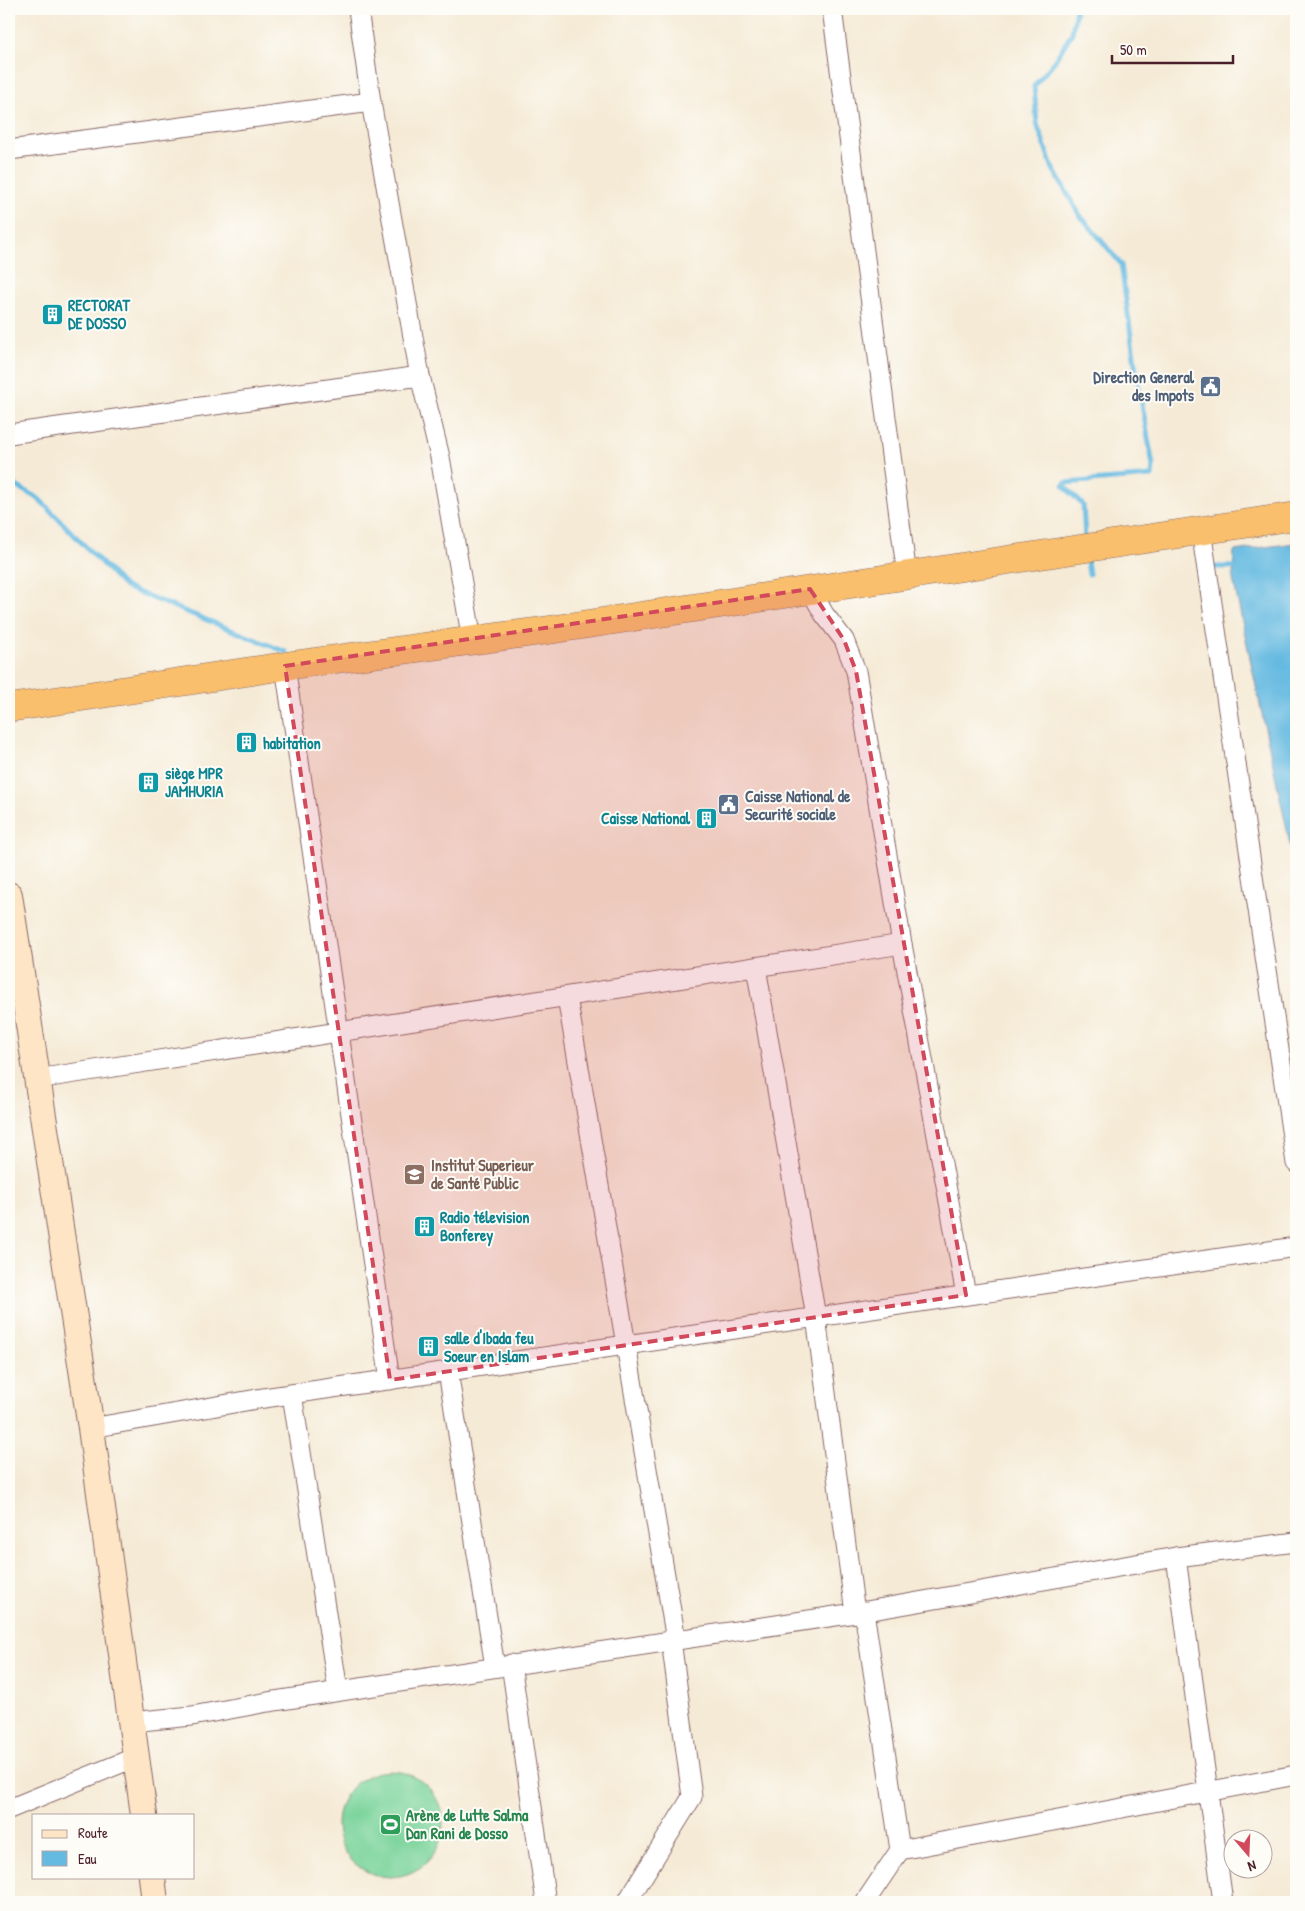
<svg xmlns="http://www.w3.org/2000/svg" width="1305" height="1911" viewBox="0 0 1305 1911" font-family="'Patrick Hand',sans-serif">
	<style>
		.green { fill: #7bd49b; stroke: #627a63 }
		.water { fill: #65bae1; stroke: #586c86 }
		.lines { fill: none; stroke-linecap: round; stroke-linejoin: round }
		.stream { stroke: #65bae1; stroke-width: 5 }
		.minor-casing { stroke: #866666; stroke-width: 21 }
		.secondary-casing { stroke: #866666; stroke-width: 28 }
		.trunk-casing { stroke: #866666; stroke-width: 29 }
		.minor { stroke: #fff; stroke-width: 19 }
		.secondary { stroke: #fde5c5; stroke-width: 26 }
		.trunk { stroke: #f9bf6d; stroke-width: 28 }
		.marked { fill: #d1495b; fill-opacity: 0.2; stroke: #d1495b; stroke-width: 4; stroke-dasharray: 10 6; stroke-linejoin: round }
		.labels { text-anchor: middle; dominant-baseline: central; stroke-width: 4; stroke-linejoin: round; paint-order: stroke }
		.culture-label { font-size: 16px; font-weight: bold; fill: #0d838f; stroke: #fdfcf7; text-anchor: start }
		.service-label { font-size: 16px; font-weight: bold; fill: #4e5e75; stroke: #fdfcf7; text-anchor: end }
		.education-label { font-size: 16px; font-weight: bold; fill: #785e54; stroke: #fdfcf7; text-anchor: start }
		.leisure-label { font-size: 16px; font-weight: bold; fill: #27864d; stroke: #fdfcf7; text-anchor: start }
	</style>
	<rect width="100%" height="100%" fill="#fdfcf7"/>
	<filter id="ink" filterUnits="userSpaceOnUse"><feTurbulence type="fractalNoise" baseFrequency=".02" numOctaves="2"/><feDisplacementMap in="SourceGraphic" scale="10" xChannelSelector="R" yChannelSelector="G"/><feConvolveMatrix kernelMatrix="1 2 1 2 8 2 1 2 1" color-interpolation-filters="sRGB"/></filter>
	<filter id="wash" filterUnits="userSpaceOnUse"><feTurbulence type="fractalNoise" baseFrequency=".0096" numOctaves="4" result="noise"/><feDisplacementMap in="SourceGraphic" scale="20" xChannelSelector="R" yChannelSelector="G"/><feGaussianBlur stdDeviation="1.12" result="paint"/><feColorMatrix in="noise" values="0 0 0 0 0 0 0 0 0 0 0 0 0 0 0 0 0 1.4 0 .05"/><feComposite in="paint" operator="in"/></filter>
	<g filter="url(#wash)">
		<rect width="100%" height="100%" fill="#f5ead5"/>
		<!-- green -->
		<circle class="green" cx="390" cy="1824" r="53"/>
		<!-- water -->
		<polygon class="water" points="1296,543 1296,872 1233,579 1234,551"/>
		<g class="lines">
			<!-- stream -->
			<g class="stream">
				<polyline points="1076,9 1072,33 1054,62 1034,86 1037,124 1053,169 1079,214 1121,264 1136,371 1153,466 1152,476 1065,483 1064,486 1083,505 1085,540"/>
				<polyline points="9,482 39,499 125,587 286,652"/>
				<polyline points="1086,555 1089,574"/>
				<polyline points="1210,567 1239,567"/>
			</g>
		</g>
	</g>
	<g filter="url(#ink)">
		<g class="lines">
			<defs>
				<g id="minor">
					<polyline points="358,9 371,102 420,376 440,457 472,640"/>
					<polyline points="832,9 907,576"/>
					<polyline points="9,150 371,102"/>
					<polyline points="9,434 420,376"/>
					<polyline points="1201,530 1296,1163"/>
					<polyline points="810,589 824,614 844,640 856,671 902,944 966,1295"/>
					<polyline points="285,666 390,1380"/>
					<polyline points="756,967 816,1317 855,1613"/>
					<polyline points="567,997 676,1640"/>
					<polyline points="37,1079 902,944"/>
					<polyline points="448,1371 495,1667"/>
					<polyline points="292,1394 338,1691"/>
					<polyline points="91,1428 257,1399 1296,1247"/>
					<polyline points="1176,1557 1223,1902"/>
					<polyline points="864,1611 900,1850 865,1902"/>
					<polyline points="511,1664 546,1902"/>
					<polyline points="131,1722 192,1716 268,1702 855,1613 1176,1557 1296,1542"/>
					<polyline points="9,1809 136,1757"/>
					<polyline points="900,1850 1296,1775"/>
					<polyline points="627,1902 692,1797 671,1640"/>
				</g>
				<g id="secondary">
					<polyline points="9,895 91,1428 144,1815"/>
					<polyline points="152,1877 155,1902"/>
				</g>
				<polyline id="trunk" points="9,708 285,666 549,630 1296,516"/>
			</defs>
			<!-- minor casing -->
			<use href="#minor" class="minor-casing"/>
			<!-- secondary casing -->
			<use href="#secondary" class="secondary-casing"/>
			<!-- trunk casing -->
			<use href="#trunk" class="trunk-casing"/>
			<!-- minor -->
			<use href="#minor" class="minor"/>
			<!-- secondary -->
			<use href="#secondary" class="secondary"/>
			<!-- trunk -->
			<use href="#trunk" class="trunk"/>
		</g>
	</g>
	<!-- marked area -->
	<path class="marked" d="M810,589L844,640L856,671L966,1295L390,1380L285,666Z"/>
	<!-- icons -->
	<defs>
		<symbol id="building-square" viewBox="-11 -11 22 22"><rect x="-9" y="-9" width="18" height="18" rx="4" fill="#0f9aa8" stroke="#fdfcf7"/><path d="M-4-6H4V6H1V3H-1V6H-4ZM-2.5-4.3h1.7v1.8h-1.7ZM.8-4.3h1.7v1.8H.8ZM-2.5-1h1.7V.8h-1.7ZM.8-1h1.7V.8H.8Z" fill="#fff"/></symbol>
		<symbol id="civic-square" viewBox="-11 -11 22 22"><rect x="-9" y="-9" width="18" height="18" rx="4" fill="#5c6f8a" stroke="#fdfcf7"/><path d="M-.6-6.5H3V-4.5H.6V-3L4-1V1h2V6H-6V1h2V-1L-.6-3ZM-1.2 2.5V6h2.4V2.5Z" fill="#fff"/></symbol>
		<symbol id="school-square" viewBox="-11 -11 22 22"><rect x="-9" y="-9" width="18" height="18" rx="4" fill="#8d6e63" stroke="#fdfcf7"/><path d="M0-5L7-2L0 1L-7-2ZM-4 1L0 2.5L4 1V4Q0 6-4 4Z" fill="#fff"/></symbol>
		<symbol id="stadium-square" viewBox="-11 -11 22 22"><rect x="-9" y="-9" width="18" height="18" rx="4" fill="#2e9e5b" stroke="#fdfcf7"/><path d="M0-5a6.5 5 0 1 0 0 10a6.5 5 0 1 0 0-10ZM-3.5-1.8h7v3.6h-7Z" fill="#fff"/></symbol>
	</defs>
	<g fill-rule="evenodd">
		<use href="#building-square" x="40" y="302" width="25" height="25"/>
		<use href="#civic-square" x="1198" y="374" width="25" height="25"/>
		<use href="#building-square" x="234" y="730" width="25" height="25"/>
		<use href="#building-square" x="136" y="770" width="25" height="25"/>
		<use href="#civic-square" x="716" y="792" width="25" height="25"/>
		<use href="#building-square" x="694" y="806" width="25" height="25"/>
		<use href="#school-square" x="402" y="1162" width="25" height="25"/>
		<use href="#building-square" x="412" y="1214" width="25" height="25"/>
		<use href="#building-square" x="416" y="1334" width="25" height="25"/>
		<use href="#stadium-square" x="378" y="1812" width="25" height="25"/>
	</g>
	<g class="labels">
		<!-- culture labels -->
		<g class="culture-label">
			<text x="68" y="305">RECTORAT<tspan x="68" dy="18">DE DOSSO</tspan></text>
			<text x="263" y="743">habitation</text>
			<text x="165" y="773">siège MPR<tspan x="165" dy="18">JAMHURIA</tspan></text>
			<text x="690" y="818" text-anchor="end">Caisse National</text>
			<text x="440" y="1217">Radio télevision<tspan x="440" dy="18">Bonferey</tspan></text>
			<text x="444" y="1338">salle d'Ibada feu<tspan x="444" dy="18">Soeur en Islam</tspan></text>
		</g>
		<!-- service labels -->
		<g class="service-label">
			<text x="1194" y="377">Direction General<tspan x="1194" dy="18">des Impots</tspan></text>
			<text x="745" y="796" text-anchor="start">Caisse National de<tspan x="745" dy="18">Securité sociale</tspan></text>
		</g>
		<!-- education labels -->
		<g class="education-label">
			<text x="431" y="1165">Institut Superieur<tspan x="431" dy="18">de Santé Public</tspan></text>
		</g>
		<!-- leisure labels -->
		<g class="leisure-label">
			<text x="406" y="1815">Arène de Lutte Salma<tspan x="406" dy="18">Dan Rani de Dosso</tspan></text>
		</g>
	</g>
	<!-- margin -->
	<rect width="1305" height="1911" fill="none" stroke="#fdfcf7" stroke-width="30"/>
	<!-- legend -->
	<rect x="32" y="1814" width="162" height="65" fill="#fdfcf7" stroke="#b5a4a5"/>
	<rect x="42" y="1830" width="25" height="8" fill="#fde5c5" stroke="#b5a4a5"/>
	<text x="78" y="1838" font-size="15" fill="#4a1f2b">Route</text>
	<rect x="42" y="1851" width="25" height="15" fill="#65bae1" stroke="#b5a4a5"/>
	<text x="78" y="1864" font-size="15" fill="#4a1f2b">Eau</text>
	<!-- north arrow -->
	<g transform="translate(1248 1854) rotate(161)"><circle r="24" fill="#fdfcf7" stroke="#b5a4a5"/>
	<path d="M0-4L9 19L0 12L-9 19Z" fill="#d1495b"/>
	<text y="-8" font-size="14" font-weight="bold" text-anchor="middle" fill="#4a1f2b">N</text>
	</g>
	<!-- scale -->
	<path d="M1112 55v8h121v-8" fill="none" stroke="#4a1f2b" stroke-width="2.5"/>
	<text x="1120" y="55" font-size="15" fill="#4a1f2b" stroke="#fdfcf7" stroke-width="4" paint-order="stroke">50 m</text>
</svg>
